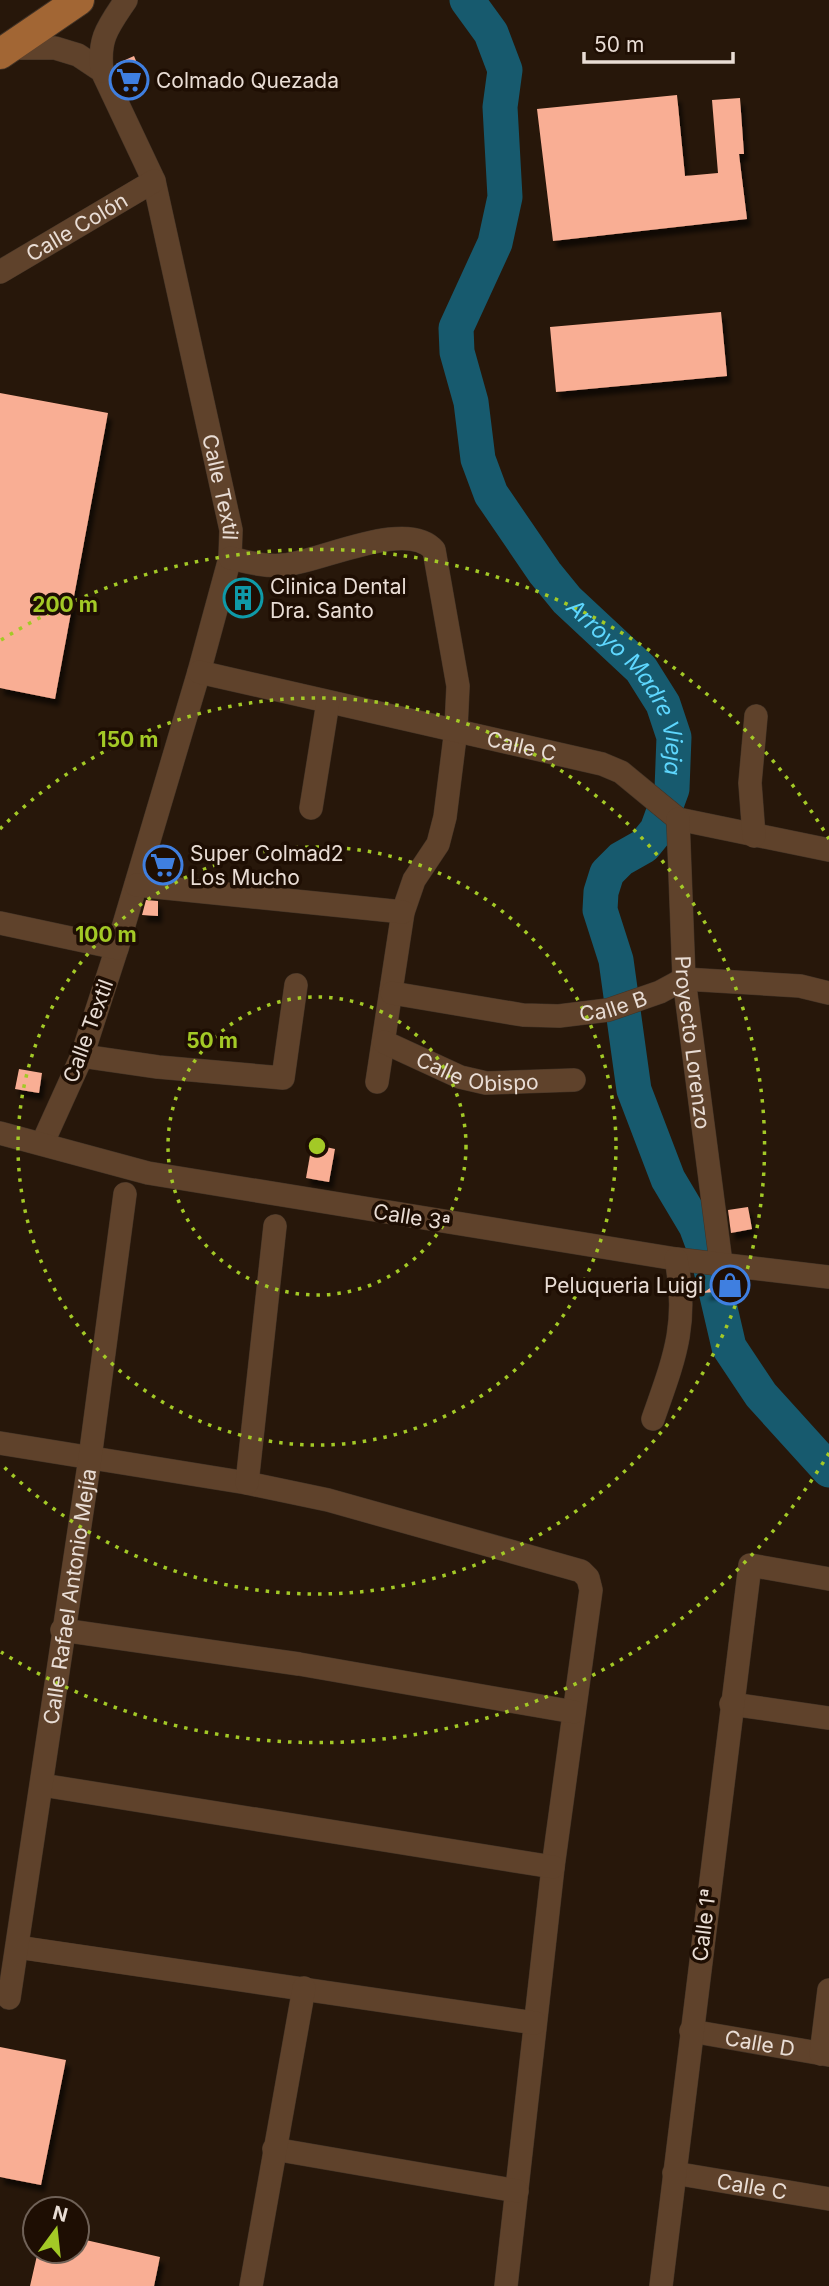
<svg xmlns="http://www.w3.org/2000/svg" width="829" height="2286" viewBox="0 0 829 2286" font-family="Inter,sans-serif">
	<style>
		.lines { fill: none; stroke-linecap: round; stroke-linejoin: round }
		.river { stroke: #175a6e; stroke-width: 35 }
		.building { fill: #f9ae94; filter: url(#shadow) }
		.minor-casing { stroke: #423326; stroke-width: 24 }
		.major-casing { stroke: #423326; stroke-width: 32 }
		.minor { stroke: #5f422b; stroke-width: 23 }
		.major { stroke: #a26634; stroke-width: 30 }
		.ring { fill: none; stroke: #a3c926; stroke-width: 3.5; stroke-dasharray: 3.5 7 }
		.labels { text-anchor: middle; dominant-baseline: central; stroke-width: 7; stroke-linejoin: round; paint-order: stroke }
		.poi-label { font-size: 21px; fill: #e9ddd5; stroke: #1e0e03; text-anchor: start }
		.street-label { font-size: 21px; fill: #e9ddd5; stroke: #1e0e03 }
		.water-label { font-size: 23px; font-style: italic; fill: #5ed6fd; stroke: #1e0e03 }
		.centre { fill: #a3c926; stroke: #1e0e03; stroke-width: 3.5 }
		.ring-label { font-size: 21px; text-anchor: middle; font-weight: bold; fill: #a3c926; stroke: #1e0e03; stroke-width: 7; stroke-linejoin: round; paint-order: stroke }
	</style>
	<defs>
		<filter id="shadow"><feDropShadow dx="4" dy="7" stdDeviation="2" flood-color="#0009"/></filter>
	</defs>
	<rect width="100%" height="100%" fill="#27170a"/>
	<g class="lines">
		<!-- river -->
		<path class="river" id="s1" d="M467,0L491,33L505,70L500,107L505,197L495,243L456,328L457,352L471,402L478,459L491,494L545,573L567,600L641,669L663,704L674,737L672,789L657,830L644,846L621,859L607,873L601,892L600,910L616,960L634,1090L668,1179L696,1226L709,1261L729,1347L761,1395L829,1470"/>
	</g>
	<!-- building -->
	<g class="building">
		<polygon points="134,56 145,82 127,90 116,64"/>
		<polygon points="677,95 685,176 718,173 712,100 740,98 744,154 739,154 747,219 553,241 537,109"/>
		<polygon points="721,312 727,376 556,392 550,327"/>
		<polygon points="0,393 108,413 55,699 0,688"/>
		<polygon points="159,855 174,858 171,874 154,872"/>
		<polygon points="146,900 158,901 158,916 142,915"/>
		<polygon points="19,1069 42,1073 39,1093 15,1089"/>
		<polygon points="312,1144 335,1149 329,1182 306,1178"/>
		<polygon points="748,1207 752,1229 731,1233 728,1210"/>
		<polygon points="723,1279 737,1280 738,1290 703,1293"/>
		<polygon points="0,2047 66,2060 41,2185 0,2177"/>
		<polygon points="77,2238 160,2257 154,2286 30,2286 38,2251 77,2251"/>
	</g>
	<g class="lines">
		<defs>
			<g id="minor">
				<path id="s2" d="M11,48H55L78,55L102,71L154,181L231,530L230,558L199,672L117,948L82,1056L43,1142"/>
				<path d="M102,71C98,38 108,27 126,0"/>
				<path id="s3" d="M0,272L154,181"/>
				<path d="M230,558C247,562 266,567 284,565C320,562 407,518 434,550L458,686L456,729L445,817L438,844L414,880L403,912L377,1082"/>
				<path id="s4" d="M199,672L602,764L621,772L678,819L829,850"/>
				<polyline points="311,808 328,702"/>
				<path id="s5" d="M678,819L684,979L721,1263"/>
				<polyline points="754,836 750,783 756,716"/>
				<polyline points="136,885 403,912"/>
				<polyline points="0,923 117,948"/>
				<path id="s6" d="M392,993L523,1015L559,1016L608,1010L660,992L684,979L800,986L829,993"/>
				<path id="s7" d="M384,1042L460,1077L486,1083L574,1080"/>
				<polyline points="82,1056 158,1067 283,1078 296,985"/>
				<polyline points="0,1133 148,1173 676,1259 829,1277"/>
				<path d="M653,1419C674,1359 689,1324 676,1259"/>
				<polyline points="0,1443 247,1483 328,1500 581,1571 588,1578 591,1590 553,1867 506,2286"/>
				<polyline points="247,1483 275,1226"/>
				<polyline points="62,1630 299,1664 574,1712"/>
				<polyline points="731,1704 829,1718"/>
				<polyline points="42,1785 553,1867"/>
				<polyline points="17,1947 535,2023"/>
				<path id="s8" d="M9,1998L90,1458L125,1194"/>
				<path id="s9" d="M691,2031L829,2055"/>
				<polyline points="821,2054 829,1990"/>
				<polyline points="274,2149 517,2191"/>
				<path id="s10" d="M674,2173L829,2199"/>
				<polyline points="251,2286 304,1988"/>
				<polyline points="661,2286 750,1565 829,1579"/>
			</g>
			<polyline id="major" points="0,54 79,0"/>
		</defs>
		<!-- minor casing -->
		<use href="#minor" class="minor-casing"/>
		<!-- major casing -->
		<use href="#major" class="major-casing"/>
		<!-- minor -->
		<use href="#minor" class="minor"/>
		<!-- major -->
		<use href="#major" class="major"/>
	</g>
	<!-- distance rings -->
	<g class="ring">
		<circle cx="317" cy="1146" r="149"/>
		<circle cx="317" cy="1146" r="299"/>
		<path d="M0 829A448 448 0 1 1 0 1463"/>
		<path d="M829 1453A597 597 0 0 1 1 1652M1 640A597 597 0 0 1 829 839"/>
	</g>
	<!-- icons -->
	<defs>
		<symbol id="supermarket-ring" viewBox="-11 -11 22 22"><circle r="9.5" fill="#1e0e03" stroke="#3f7fe0" stroke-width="1.5"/><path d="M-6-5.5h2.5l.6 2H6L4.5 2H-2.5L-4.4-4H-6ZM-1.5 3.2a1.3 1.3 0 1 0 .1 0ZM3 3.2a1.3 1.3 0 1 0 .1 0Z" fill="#3f7fe0"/></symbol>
		<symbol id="building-ring" viewBox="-11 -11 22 22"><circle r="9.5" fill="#1e0e03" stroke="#0f9aa8" stroke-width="1.5"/><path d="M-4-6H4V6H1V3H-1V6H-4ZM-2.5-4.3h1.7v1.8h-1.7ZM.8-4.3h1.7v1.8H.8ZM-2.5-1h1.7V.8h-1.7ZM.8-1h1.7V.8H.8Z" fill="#0f9aa8"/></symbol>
		<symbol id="shop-ring" viewBox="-11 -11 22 22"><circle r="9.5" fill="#1e0e03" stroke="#3f7fe0" stroke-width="1.5"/><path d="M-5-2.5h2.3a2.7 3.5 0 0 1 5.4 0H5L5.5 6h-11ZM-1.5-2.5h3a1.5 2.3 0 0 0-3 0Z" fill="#3f7fe0"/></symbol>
	</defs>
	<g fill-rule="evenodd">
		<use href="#supermarket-ring" x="107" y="58" width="44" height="44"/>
		<use href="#building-ring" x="221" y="576" width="44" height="44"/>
		<use href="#supermarket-ring" x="141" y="843" width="44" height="44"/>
		<use href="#shop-ring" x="708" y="1263" width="44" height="44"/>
	</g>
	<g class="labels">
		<!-- poi labels -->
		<g class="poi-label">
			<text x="156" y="80">Colmado Quezada</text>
			<text x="270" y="586">Clinica Dental<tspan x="270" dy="24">Dra. Santo</tspan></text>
			<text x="190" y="853">Super Colmad2<tspan x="190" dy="24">Los Mucho</tspan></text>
			<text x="703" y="1285" text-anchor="end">Peluqueria Luigi</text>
		</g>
		<!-- street labels -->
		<g class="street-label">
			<text stroke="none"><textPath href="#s3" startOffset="89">Calle Colón</textPath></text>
			<text stroke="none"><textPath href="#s2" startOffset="532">Calle Textil</textPath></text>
			<text stroke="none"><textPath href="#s4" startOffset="331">Calle C</textPath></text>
			<text stroke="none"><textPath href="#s6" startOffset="224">Calle B</textPath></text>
			<text transform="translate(88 1031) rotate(-70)">Calle Textil</text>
			<text stroke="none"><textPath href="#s5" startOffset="224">Proyecto Lorenzo</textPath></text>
			<text stroke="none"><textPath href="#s7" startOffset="100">Calle Obispo</textPath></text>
			<text transform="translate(412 1217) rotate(9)">Calle 3ª</text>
			<text stroke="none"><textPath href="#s8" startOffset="406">Calle Rafael Antonio Mejía</textPath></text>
			<text transform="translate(704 1925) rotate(-83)">Calle 1ª</text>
			<text stroke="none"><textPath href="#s9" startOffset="70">Calle D</textPath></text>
			<text stroke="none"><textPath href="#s10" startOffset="79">Calle C</textPath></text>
		</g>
		<!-- water labels -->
		<g class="water-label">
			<text stroke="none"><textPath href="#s1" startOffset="760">Arroyo Madre Vieja</textPath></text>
		</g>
	</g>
	<circle cx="317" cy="1146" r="10" class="centre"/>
	<g class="ring-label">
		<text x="65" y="612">200 m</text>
		<text x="128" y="747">150 m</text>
		<text x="106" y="942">100 m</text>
		<text x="212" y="1048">50 m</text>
	</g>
	<!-- north arrow -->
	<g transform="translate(56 2230) rotate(15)"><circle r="33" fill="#1e0e03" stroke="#6f6157" stroke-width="2"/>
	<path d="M0-5L12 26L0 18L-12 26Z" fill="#a3c926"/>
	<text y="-10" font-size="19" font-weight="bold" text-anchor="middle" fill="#e9ddd5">N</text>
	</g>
	<!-- scale -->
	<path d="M584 52v10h149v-10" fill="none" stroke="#e9ddd5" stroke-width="3.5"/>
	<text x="594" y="52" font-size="21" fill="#e9ddd5" stroke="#1e0e03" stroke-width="5" paint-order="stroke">50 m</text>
</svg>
